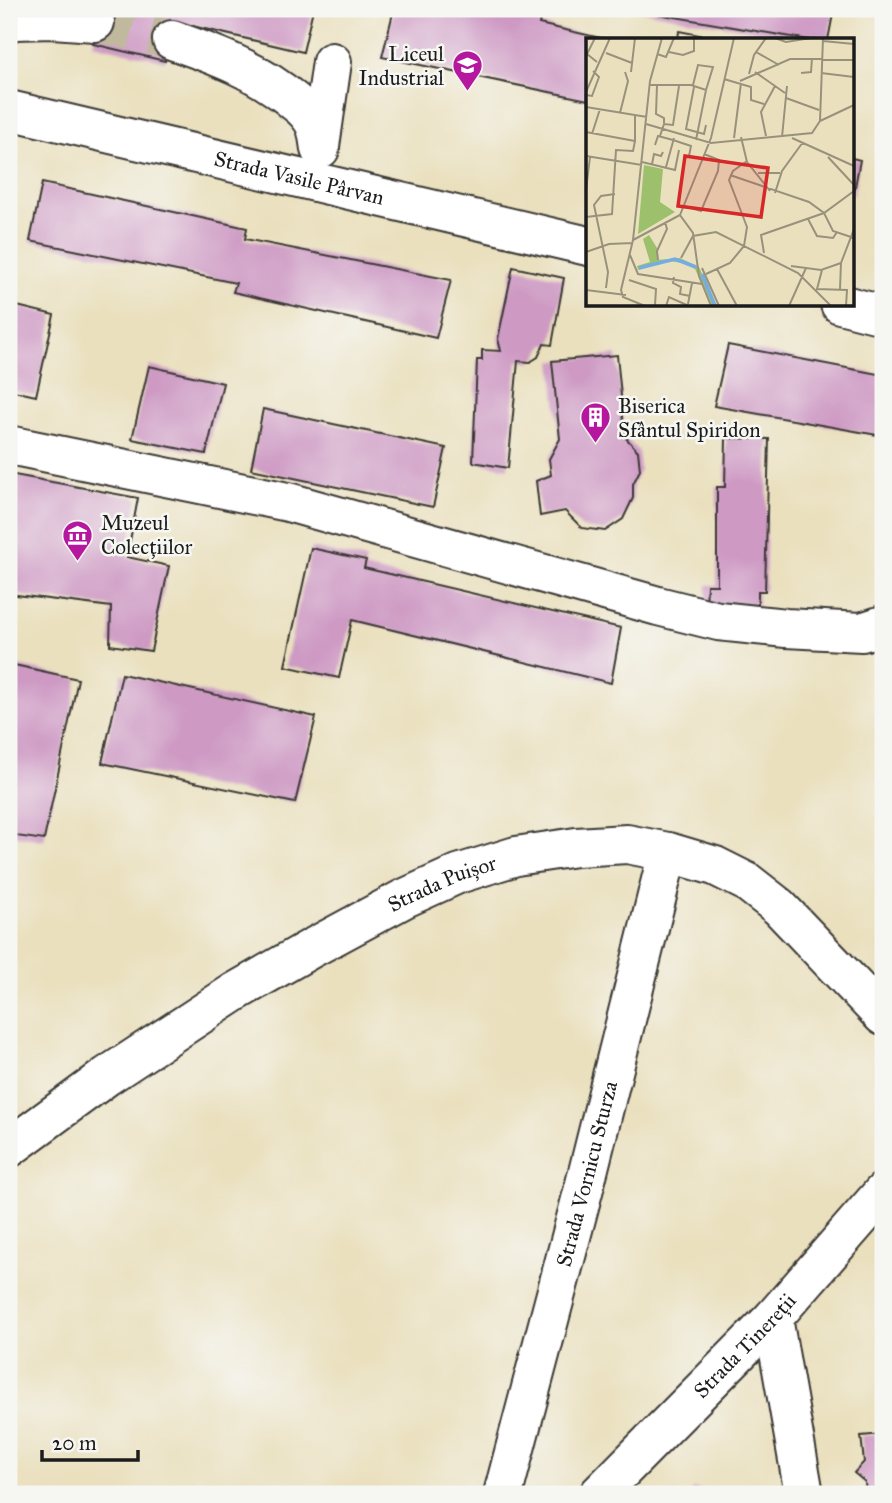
<svg xmlns="http://www.w3.org/2000/svg" width="892" height="1503" viewBox="0 0 892 1503" font-family="'IM FELL Great Primer',serif">
	<style>
		.building { fill: #ce9ac4 }
		.lines { fill: none; stroke-linecap: round; stroke-linejoin: round }
		.minor-tunnel { stroke: #c1b99e; stroke-width: 38; stroke-dasharray: 38 19; stroke-linecap: butt }
		.minor-casing { stroke: #3b3934; stroke-width: 42 }
		.major-casing { stroke: #3b3934; stroke-width: 42 }
		.minor { stroke: #fff; stroke-width: 38 }
		.major { stroke: #fff; stroke-width: 38 }
		.labels { text-anchor: middle; dominant-baseline: central; stroke-width: 5; stroke-linejoin: round; paint-order: stroke }
		.poi-label { font-size: 21px; fill: #1c1c1c; stroke: #f6f6f2; text-anchor: start }
		.street-label { font-size: 21px; fill: #1c1c1c; stroke: #f6f6f2 }
		.inset-river { fill: none; stroke: #74ade4; stroke-width: 3.5 }
		.inset-road { fill: none; stroke: #98927d; stroke-width: 2 }
		.view { fill: #d62828; fill-opacity: 0.15; stroke: #d62828; stroke-width: 3.5 }
		.inset-edge { fill: none; stroke: #1c1c1c; stroke-width: 3.5 }
	</style>
	<rect width="100%" height="100%" fill="#f6f6f2"/>
	<filter id="ink" filterUnits="userSpaceOnUse"><feTurbulence type="fractalNoise" baseFrequency=".0143" numOctaves="2"/><feDisplacementMap in="SourceGraphic" scale="14" xChannelSelector="R" yChannelSelector="G"/><feConvolveMatrix kernelMatrix="1 2 1 2 8 2 1 2 1" color-interpolation-filters="sRGB"/></filter>
	<filter id="wash" filterUnits="userSpaceOnUse"><feTurbulence type="fractalNoise" baseFrequency=".00686" numOctaves="4" result="noise"/><feDisplacementMap in="SourceGraphic" scale="28" xChannelSelector="R" yChannelSelector="G"/><feGaussianBlur stdDeviation="1.57" result="paint"/><feColorMatrix in="noise" values="0 0 0 0 0 0 0 0 0 0 0 0 0 0 0 0 0 1.4 0 .05"/><feComposite in="paint" operator="in"/></filter>
	<g filter="url(#wash)">
		<rect width="100%" height="100%" fill="#eae0be"/>
		<g id="blocks">
			<!-- building -->
			<g class="building">
				<polygon points="99,9 313,9 303,52 175,22 165,61 93,44"/>
				<polygon points="394,9 542,9 539,24 605,39 588,40 588,100 382,57"/>
				<polygon points="634,9 834,9 828,40 809,40 634,10"/>
				<polygon points="679,31 720,39 719,40 678,40"/>
				<polygon points="852,158 860,160 853,197 852,197"/>
				<polygon points="42,183 247,228 245,239 451,280 436,338 233,292 236,283 30,241"/>
				<polygon points="513,267 564,278 552,345 544,344 538,357 530,362 518,361 508,468 473,462 477,360 482,360 482,350 501,351 498,339"/>
				<polygon points="13,305 54,315 36,396 9,390 9,306"/>
				<polygon points="728,345 883,375 883,436 714,406"/>
				<polygon points="617,355 625,437 638,451 640,470 633,484 633,498 623,519 605,531 582,528 565,511 540,516 536,481 551,475 549,459 560,439 552,361"/>
				<polygon points="149,366 223,383 206,454 132,439"/>
				<polygon points="263,409 446,448 433,507 251,469"/>
				<polygon points="726,438 769,439 765,591 758,591 758,610 706,608 707,585 717,585 717,487 725,487"/>
				<polygon points="9,474 138,498 127,557 169,566 151,651 110,645 111,607 9,594"/>
				<polygon points="311,548 366,560 364,568 621,628 611,683 352,620 339,678 285,666"/>
				<polygon points="10,664 78,679 44,840 9,835"/>
				<polygon points="122,674 316,717 295,803 102,763"/>
				<polygon points="883,1434 883,1494 866,1494 865,1482 854,1473 864,1462 861,1436"/>
				<polygon points="692,1489 722,1492 722,1494 691,1494"/>
			</g>
		</g>
	</g>
	<g filter="url(#ink)">
		<use href="#blocks" fill-opacity="0" stroke="#3b3934" stroke-width="2"/>
		<g class="lines">
			<!-- minor-tunnel -->
			<polyline class="minor-tunnel" points="95,22 172,40"/>
			<defs>
				<g id="minor">
					<polyline points="9,22 15,20 53,19 95,22"/>
					<path d="M172,40C216,55 259,71 295,102C303,108 312,117 316,127C318,134 319,142 320,149"/>
					<polyline points="320,146 332,62"/>
					<polyline points="9,445 288,502 658,606 718,621 786,628 862,632 883,625"/>
					<path id="s1" d="M9,1148L107,1076L235,992L312,948L403,899L458,874L516,856L576,847L627,844L668,852L715,866L747,882L779,907L883,1016"/>
					<polyline points="773,1318 804,1494"/>
					<path id="s2" d="M503,1494L584,1188L668,852"/>
					<path id="s3" d="M599,1494L773,1318L883,1192"/>
				</g>
				<g id="major">
					<path id="s4" d="M9,110L588,246"/>
					<polyline points="840,304 883,315"/>
				</g>
			</defs>
			<!-- minor casing -->
			<use href="#minor" class="minor-casing"/>
			<!-- major casing -->
			<use href="#major" class="major-casing"/>
			<!-- minor -->
			<use href="#minor" class="minor"/>
			<!-- major -->
			<use href="#major" class="major"/>
		</g>
	</g>
	<!-- icons -->
	<defs>
		<symbol id="school-pin" viewBox="-11 -11 22 30"><path d="M0 17L-7.5 6A9.5 9.5 0 1 1 7.5 6Z" fill="#b5179e" stroke="#f6f6f2"/><path d="M0-5L7-2L0 1L-7-2ZM-4 1L0 2.5L4 1V4Q0 6-4 4Z" fill="#fff"/></symbol>
		<symbol id="building-pin" viewBox="-11 -11 22 30"><path d="M0 17L-7.5 6A9.5 9.5 0 1 1 7.5 6Z" fill="#b5179e" stroke="#f6f6f2"/><path d="M-4-6H4V6H1V3H-1V6H-4ZM-2.5-4.3h1.7v1.8h-1.7ZM.8-4.3h1.7v1.8H.8ZM-2.5-1h1.7V.8h-1.7ZM.8-1h1.7V.8H.8Z" fill="#fff"/></symbol>
		<symbol id="museum-pin" viewBox="-11 -11 22 30"><path d="M0 17L-7.5 6A9.5 9.5 0 1 1 7.5 6Z" fill="#b5179e" stroke="#f6f6f2"/><path d="M0-6L6-3V-2H-6V-3ZM-5-1h2V3h-2ZM-1-1h2V3h-2ZM3-1h2V3H3ZM-6 4H6V6H-6Z" fill="#fff"/></symbol>
	</defs>
	<g fill-rule="evenodd">
		<use href="#school-pin" x="450" y="48" width="35" height="47"/>
		<use href="#building-pin" x="578" y="400" width="35" height="47"/>
		<use href="#museum-pin" x="60" y="518" width="35" height="47"/>
	</g>
	<g class="labels">
		<!-- poi labels -->
		<g class="poi-label">
			<text x="444" y="54" text-anchor="end">Liceul<tspan x="444" dy="24">Industrial</tspan></text>
			<text x="618" y="406">Biserica<tspan x="618" dy="24">Sfântul Spiridon</tspan></text>
			<text x="101" y="523">Muzeul<tspan x="101" dy="24">Colecțiilor</tspan></text>
		</g>
		<!-- street labels -->
		<g class="street-label">
			<text stroke="none"><textPath href="#s4" startOffset="298">Strada Vasile Pârvan</textPath></text>
			<text stroke="none"><textPath href="#s1" startOffset="509">Strada Puișor</textPath></text>
			<text stroke="none"><textPath href="#s2" startOffset="331">Strada Vornicu Sturza</textPath></text>
			<text stroke="none"><textPath href="#s3" startOffset="208">Strada Tinereții</textPath></text>
		</g>
	</g>
	<!-- overview -->
	<g transform="translate(586 38)">
		<rect width="268" height="268" fill="#eae0be"/>
		<path d="M58,127L77,131L74,164L89,174L52,196ZM63,197L71,210V222L94,220L113,229L131,268H126L109,231L97,225L83,223L52,232L51,228L64,224L57,201Z" fill="#9cc06b"/>
		<path class="inset-river" d="M53,230L89,221L110,229M116,236L129,268"/>
		<path class="inset-road" d="M9,0L1,16L11,24M189,0L200,4L225,0M237,3L268,6M83,14L97,17L108,13V0M170,14L193,27M20,15L46,25M71,16L80,19L88,0M236,22H268M45,34L49,0M169,34L199,55M215,35L225,34L226,20M235,35L268,39M163,36L168,17L180,0M138,41L165,49V62L178,66M154,43L204,21H236M64,47H105L120,52L127,29L112,27L107,47M71,47L70,76L78,80V85M108,49L100,91L118,96L120,87M0,54L24,0M0,57L6,58L13,39L7,33M200,60L233,72M0,69L61,79M34,75L42,43L39,34M234,83L268,67M60,86L125,105L226,95L234,83L237,0M0,94L49,103V78M6,96L14,71M74,98L78,86L87,87L93,48M180,98L175,74L189,48M155,99L161,124L184,153M196,99L201,48M148,100L155,45M206,100L268,128M110,102L120,52M69,107L72,98L87,102L105,108L103,118M0,118L56,127M242,119L268,147M56,124L89,132L93,112M66,126L68,116L75,118L77,114M80,129L88,100M172,135H194M144,137L223,164L238,175L247,193L268,200M0,152L4,119M189,155L196,133L217,104M98,168L115,173L132,133L133,122L118,116M0,179L26,176L30,112L47,113L49,103M222,181L231,198L247,200L251,194M47,202L94,177M0,214L23,206L46,205M178,215L175,197L238,175L268,153M44,217L52,236L116,246M95,220L107,198L130,194L212,235L245,268M72,222L71,213L81,191L79,184M205,228L235,232L255,225M116,230L133,268M131,231L151,268M236,232L231,251L261,252L260,268M120,236L144,225L158,208L161,189L143,142L147,133L161,123M88,239L87,245L95,249L94,256L104,258M43,242L70,251L69,267M20,250L22,234L8,167L15,158L29,156M254,251L255,225L268,191M0,252L40,257M102,266L106,245M59,268L37,259L35,252L47,202L64,43L76,0M80,268L83,259L103,268M125,268L113,238L107,195L94,177L125,100L148,0M203,268L220,230"/>
		<path class="view" d="M99,118L182,130L175,179L92,168Z"/>
		<rect width="268" height="268" class="inset-edge"/>
	</g>
	<!-- margin -->
	<rect width="892" height="1503" fill="none" stroke="#f6f6f2" stroke-width="35"/>
	<!-- scale -->
	<path d="M42 1450v10h96v-10" fill="none" stroke="#1c1c1c" stroke-width="3.5"/>
	<text x="52" y="1450" font-size="21" fill="#1c1c1c" stroke="#f6f6f2" stroke-width="5" paint-order="stroke">20 m</text>
</svg>
